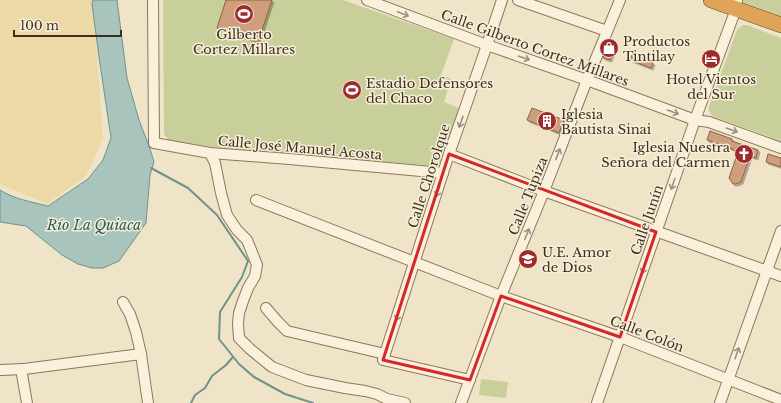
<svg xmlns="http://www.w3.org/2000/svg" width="781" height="403" viewBox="0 0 781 403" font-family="'Libre Baskerville',serif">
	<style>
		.green { fill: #c9cf9b }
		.sand { fill: #ecd9a5 }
		.water { fill: #a9c4bc; stroke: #6f938a }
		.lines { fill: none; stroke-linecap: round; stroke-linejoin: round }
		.stream { stroke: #6f938a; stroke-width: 2 }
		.building { fill: #cf9f7d; stroke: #8d5f41; filter: url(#shadow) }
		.minor-casing { stroke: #8d765c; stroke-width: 12 }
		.highway-casing { stroke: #5b4430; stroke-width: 16 }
		.minor { stroke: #faf1dc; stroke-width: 10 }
		.highway { stroke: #e0a458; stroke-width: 15 }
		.oneway { stroke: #9c907e }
		.marked { fill: none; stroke: #d62828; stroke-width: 3; stroke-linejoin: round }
		.labels { text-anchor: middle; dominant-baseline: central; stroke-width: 3; stroke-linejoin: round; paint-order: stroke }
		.poi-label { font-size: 13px; fill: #3d2e20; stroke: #f7eed8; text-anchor: start }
		.street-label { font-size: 13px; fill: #3d2e20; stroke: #f7eed8 }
		.water-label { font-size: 14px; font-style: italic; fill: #2f5d5a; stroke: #f7eed8 }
	</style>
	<defs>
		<filter id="shadow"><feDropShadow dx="2" dy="2" stdDeviation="0" flood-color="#0004"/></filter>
	</defs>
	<rect width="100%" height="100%" fill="#f0e4c8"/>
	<!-- green -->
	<g class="green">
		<polygon points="163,0 343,0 454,39 441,75 451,79 444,102 459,108 440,166 246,152 168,140 164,134"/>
		<polygon points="741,0 781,0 781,21 743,7"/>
		<polygon points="743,25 747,25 781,38 781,141 712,116 709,111 709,106 737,30 740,27"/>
		<polygon points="481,379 508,382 506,398 479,395"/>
	</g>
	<!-- sand -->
	<polygon class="sand" points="0,0 93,0 103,139 86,176 47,204 0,184"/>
	<!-- water -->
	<path class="water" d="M93,0H117L127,78L139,120L149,146L154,162L150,175L146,223L119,261L103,268H92L78,264L62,255L26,226L0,222V190C14,199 32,202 48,206L88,179L103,160L111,138L99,57L92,4Z"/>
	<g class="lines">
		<!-- stream -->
		<g class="stream">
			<polyline points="151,168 188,188 217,215 248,261 242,277 220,312 219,339 239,364 254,377 285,394 313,403"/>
			<polyline points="191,403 195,395 205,388 212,376 226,365 233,357"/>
		</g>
	</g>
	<!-- building -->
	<g class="building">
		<polygon points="226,0 272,0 258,42 217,28"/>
		<polygon points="608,45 614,48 610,60 603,58"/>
		<polygon points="632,55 653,63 651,68 630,60"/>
		<polygon points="532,108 564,120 559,133 527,120"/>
		<polygon points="710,131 732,139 732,141 758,150 756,158 750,156 741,182 736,184 733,184 729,178 738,152 733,150 733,149 707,140"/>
		<polygon points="768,154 781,158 781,167 766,162"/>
	</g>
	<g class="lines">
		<defs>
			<g id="minor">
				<polyline points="153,0 154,143 210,153 289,159 443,173"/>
				<polyline points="367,0 487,45 587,80 695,120 709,122 781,148"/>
				<polyline points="518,0 607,31"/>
				<polyline points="210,153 215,163 221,193 227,215 237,230 247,240 257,265 255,276 248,288 243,301 239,313 238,324 239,338 250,349 272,367 306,380 345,388 365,391 377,394 387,399 405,403"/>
				<polyline points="449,154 544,191 781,276"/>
				<polyline points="256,200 501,296 620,337 781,400"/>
				<polyline points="123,302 130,314 136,332 141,354 148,403"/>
				<polyline points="266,308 278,322 287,331 385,354"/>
				<polyline points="21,369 27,403"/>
				<polyline points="1,370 24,369 141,354"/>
				<polyline points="470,380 383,360 449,154 487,45 502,0"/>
				<polyline points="461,403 501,296 544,191 587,80 620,0"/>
				<polyline points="597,403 695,120 736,9 737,0"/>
				<polyline points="720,403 781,231"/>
			</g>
			<polyline id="highway" points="711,0 781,25"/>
		</defs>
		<!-- minor casing -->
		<use href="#minor" class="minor-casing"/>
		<!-- highway casing -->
		<use href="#highway" class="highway-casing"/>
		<!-- minor -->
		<use href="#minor" class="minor"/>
		<!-- highway -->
		<use href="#highway" class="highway"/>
	</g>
	<!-- one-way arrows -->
	<defs><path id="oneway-shaft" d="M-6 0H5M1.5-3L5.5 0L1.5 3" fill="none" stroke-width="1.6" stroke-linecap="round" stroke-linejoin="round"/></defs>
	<g class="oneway">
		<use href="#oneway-shaft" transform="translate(403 14) rotate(21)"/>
		<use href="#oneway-shaft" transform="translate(524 58) rotate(19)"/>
		<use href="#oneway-shaft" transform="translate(673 112) rotate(20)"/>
		<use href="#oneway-shaft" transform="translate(461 122) rotate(109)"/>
		<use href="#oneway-shaft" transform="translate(732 130) rotate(20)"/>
		<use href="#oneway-shaft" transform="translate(558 154) rotate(-69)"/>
		<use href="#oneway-shaft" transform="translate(673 184) rotate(109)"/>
		<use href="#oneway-shaft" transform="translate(438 191) rotate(108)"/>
		<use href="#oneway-shaft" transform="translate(527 234) rotate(-68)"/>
		<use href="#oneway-shaft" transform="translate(644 268) rotate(109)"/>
		<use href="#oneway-shaft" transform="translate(398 315) rotate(108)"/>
		<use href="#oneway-shaft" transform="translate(737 353) rotate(-71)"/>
	</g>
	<!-- marked area -->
	<path class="marked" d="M449,154L656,232L620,337L501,296L470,380L383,360Z"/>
	<!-- icons -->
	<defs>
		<symbol id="stadium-disc" viewBox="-11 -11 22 22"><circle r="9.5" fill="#9e2a2b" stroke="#f7eed8"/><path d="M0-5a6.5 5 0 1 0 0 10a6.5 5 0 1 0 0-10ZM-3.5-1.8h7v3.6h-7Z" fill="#fff"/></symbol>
		<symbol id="shop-disc" viewBox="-11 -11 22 22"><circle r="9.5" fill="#9e2a2b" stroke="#f7eed8"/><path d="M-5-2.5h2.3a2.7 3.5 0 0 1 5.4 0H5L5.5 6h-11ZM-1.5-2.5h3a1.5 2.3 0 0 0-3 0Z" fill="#fff"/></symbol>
		<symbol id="hotel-disc" viewBox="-11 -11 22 22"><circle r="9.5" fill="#9e2a2b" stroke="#f7eed8"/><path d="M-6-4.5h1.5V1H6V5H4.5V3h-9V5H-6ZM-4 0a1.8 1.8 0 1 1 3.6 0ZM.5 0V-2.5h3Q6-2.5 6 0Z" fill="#fff"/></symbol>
		<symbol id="building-disc" viewBox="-11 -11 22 22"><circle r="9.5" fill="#9e2a2b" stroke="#f7eed8"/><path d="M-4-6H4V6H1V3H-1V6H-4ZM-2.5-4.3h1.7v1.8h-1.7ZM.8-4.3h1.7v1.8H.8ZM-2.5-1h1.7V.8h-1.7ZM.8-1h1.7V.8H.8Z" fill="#fff"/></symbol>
		<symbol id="church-disc" viewBox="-11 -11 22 22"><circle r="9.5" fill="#9e2a2b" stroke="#f7eed8"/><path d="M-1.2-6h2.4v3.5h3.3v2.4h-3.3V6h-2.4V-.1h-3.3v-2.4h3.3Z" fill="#fff"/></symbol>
		<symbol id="school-disc" viewBox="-11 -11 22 22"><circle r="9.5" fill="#9e2a2b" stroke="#f7eed8"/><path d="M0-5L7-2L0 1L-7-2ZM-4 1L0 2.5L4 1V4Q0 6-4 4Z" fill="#fff"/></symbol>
	</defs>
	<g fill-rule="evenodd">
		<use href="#stadium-disc" x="233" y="3" width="22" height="22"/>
		<use href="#shop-disc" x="598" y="37" width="22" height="22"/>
		<use href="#hotel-disc" x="700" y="48" width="22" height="22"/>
		<use href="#stadium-disc" x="341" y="79" width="22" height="22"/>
		<use href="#building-disc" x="536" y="110" width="22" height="22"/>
		<use href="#church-disc" x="733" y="143" width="22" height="22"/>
		<use href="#school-disc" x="517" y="248" width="22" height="22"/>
	</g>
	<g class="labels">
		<!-- poi labels -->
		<g class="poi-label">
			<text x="244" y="34" text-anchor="middle">Gilberto<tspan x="244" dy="15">Cortez Millares</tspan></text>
			<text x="623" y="41">Productos<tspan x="623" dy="15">Tintilay</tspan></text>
			<text x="711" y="79" text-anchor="middle">Hotel Vientos<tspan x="711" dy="15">del Sur</tspan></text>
			<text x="366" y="83">Estadio Defensores<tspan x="366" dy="15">del Chaco</tspan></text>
			<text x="561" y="114">Iglesia<tspan x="561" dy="15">Bautista Sinai</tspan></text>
			<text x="730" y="147" text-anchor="end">Iglesia Nuestra<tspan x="730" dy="15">Señora del Carmen</tspan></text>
			<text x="542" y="252">U.E. Amor<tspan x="542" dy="15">de Dios</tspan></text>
		</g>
		<!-- street labels -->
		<g class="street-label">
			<text transform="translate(535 48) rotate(20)">Calle Gilberto Cortez Millares</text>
			<text transform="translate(300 148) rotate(5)">Calle José Manuel Acosta</text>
			<text transform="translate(429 176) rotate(-72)">Calle Chorolque</text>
			<text transform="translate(528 196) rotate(-68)">Calle Tupiza</text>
			<text transform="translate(647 220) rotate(-71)">Calle Junín</text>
			<text transform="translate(647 334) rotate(21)">Calle Colón</text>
		</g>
		<!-- water labels -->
		<g class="water-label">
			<text x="94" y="225">Río La Quiaca</text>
		</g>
	</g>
	<!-- scale -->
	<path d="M14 30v6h107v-6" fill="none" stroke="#3d2e20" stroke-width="2"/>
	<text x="20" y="30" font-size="12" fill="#3d2e20" stroke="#f7eed8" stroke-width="3" paint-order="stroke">100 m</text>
</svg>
